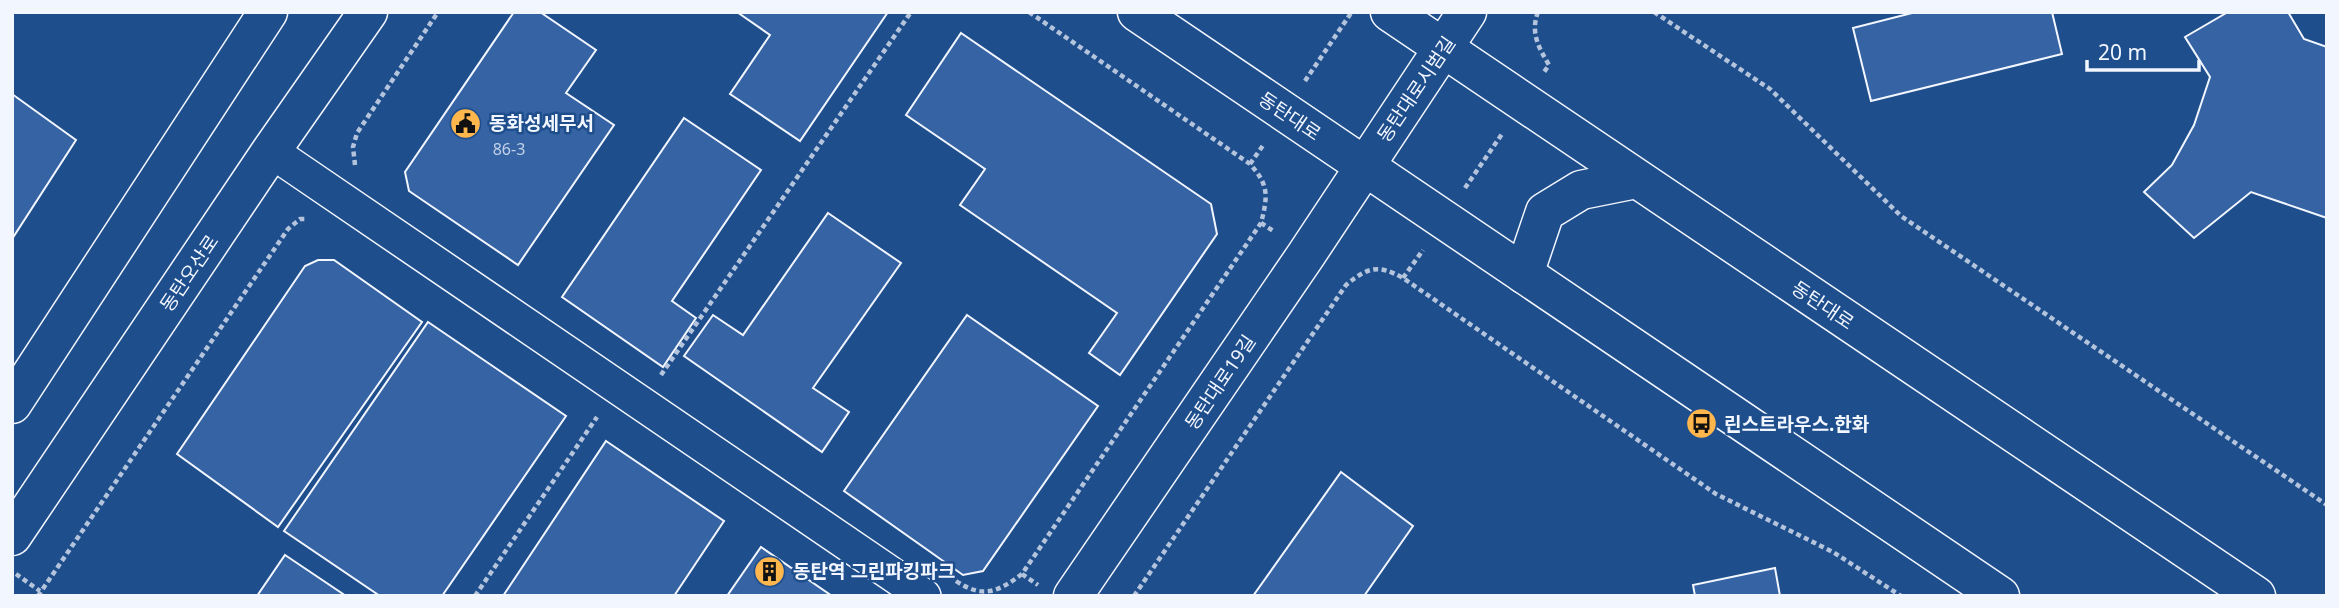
<svg xmlns="http://www.w3.org/2000/svg" width="2339" height="608" viewBox="0 0 2339 608" font-family="'Noto Sans','Noto Sans KR',sans-serif">
	<style>
		.building { fill: #3563a3; stroke: #f2f6ff; stroke-width: 2 }
		.lines { fill: none; stroke-linecap: round; stroke-linejoin: round }
		.street-casing { stroke: #f2f6ff; stroke-width: 36 }
		.secondary-casing { stroke: #f2f6ff; stroke-width: 41 }
		.path { stroke: #b3c4dc; stroke-width: 4.5; stroke-dasharray: 5 3.5; stroke-linecap: butt }
		.street { stroke: #1f4e8c; stroke-width: 33 }
		.secondary { stroke: #1f4e8c; stroke-width: 38 }
		.labels { text-anchor: middle; dominant-baseline: central; stroke-width: 5; stroke-linejoin: round; paint-order: stroke }
		.number-label { font-size: 16px; fill: #c3d1e8 }
		.street-label { font-size: 19px; fill: #f2f6ff; stroke: #1f4e8c }
		.poi-label { font-size: 19px; font-weight: bold; fill: #f2f6ff; stroke: #1f4e8c; text-anchor: start }
	</style>
	<rect width="100%" height="100%" fill="#1f4e8c"/>
	<!-- building -->
	<g class="building">
		<polygon points="514,12 540,12 596,50 566,93 614,125 518,265 409,191 405,172"/>
		<polygon points="737,12 888,12 800,141 730,94 770,35"/>
		<polygon points="2052,12 2062,54 1871,101 1853,28 1916,12"/>
		<polygon points="2228,12 2288,12 2304,39 2327,47 2327,218 2251,192 2194,238 2144,192 2172,165 2194,125 2210,77 2185,37"/>
		<polygon points="961,33 1211,204 1217,234 1120,375 1089,353 1117,313 960,205 985,169 906,115"/>
		<polygon points="12,94 76,140 12,239"/>
		<polygon points="684,118 761,170 672,301 696,318 663,367 562,297"/>
		<polygon points="828,213 901,263 813,388 849,412 822,452 684,356 713,315 743,335"/>
		<polygon points="318,260 334,260 422,322 278,527 177,454 305,266"/>
		<polygon points="967,315 1098,406 983,571 963,575 844,491"/>
		<polygon points="428,322 566,416 442,596 380,596 284,531"/>
		<polygon points="606,441 724,521 674,596 503,596"/>
		<polygon points="1341,472 1413,526 1364,596 1253,596"/>
		<polygon points="761,547 832,596 727,596"/>
		<polygon points="285,555 346,596 257,596"/>
		<polygon points="1775,568 1780,596 1695,596 1693,585"/>
	</g>
	<g class="lines">
		<defs>
			<polyline id="street" points="271,151 924,596"/>
			<g id="secondary">
				<polyline points="1137,12 2000,596"/>
				<polyline points="1390,12 2256,596"/>
				<polyline points="1524,274 1545,212 1581,190 1636,179"/>
				<polyline points="12,404 268,12"/>
				<polyline points="12,536 271,151 368,12"/>
				<polyline points="1073,596 1306,255 1467,12"/>
			</g>
		</defs>
		<!-- street casing -->
		<use href="#street" class="street-casing"/>
		<!-- secondary casing -->
		<use href="#secondary" class="secondary-casing"/>
		<!-- path -->
		<g class="path">
			<path d="M1538,12C1530,33 1539,48 1549,65L1544,72"/>
			<polyline points="1654,12 1770,89 1901,216 2327,505"/>
			<polyline points="1305,81 1351,13"/>
			<polyline points="1250,164 1264,144"/>
			<polyline points="355,165 353,147 357,133 438,12"/>
			<polyline points="1465,188 1502,134"/>
			<polyline points="1261,223 1275,232"/>
			<polyline points="1403,278 1423,250"/>
			<polyline points="661,375 911,12"/>
			<polyline points="16,574 40,591"/>
			<polyline points="1022,574 1038,585"/>
			<path d="M956,581C983,599 998,592 1022,574L1261,223C1268,196 1269,185 1250,164L1029,12"/>
			<polyline points="38,596 288,229 300,219 305,219"/>
			<polyline points="475,596 597,417"/>
			<path d="M1134,596L1346,285C1368,267 1378,264 1403,278L1716,494L1833,552L1901,596"/>
		</g>
		<!-- street -->
		<use href="#street" class="street"/>
		<!-- secondary -->
		<use href="#secondary" class="secondary"/>
	</g>
	<!-- icons -->
	<defs>
		<symbol id="civic-disc" viewBox="-11 -11 22 22"><circle r="9.5" fill="#ffb74d" stroke="#1f4e8c"/><path d="M-.6-6.5H3V-4.5H.6V-3L4-1V1h2V6H-6V1h2V-1L-.6-3ZM-1.2 2.5V6h2.4V2.5Z" fill="#111"/></symbol>
		<symbol id="bus-disc" viewBox="-11 -11 22 22"><circle r="9.5" fill="#ffb74d" stroke="#1f4e8c"/><path d="M-5-6H5V4H4V6H2V4H-2V6H-4V4H-5ZM-3.5-4V0h7V-4ZM-3.5 1.2v1.5H-2V1.2ZM2 1.2v1.5H3.5V1.2Z" fill="#111"/></symbol>
		<symbol id="building-disc" viewBox="-11 -11 22 22"><circle r="9.5" fill="#ffb74d" stroke="#1f4e8c"/><path d="M-4-6H4V6H1V3H-1V6H-4ZM-2.5-4.3h1.7v1.8h-1.7ZM.8-4.3h1.7v1.8H.8ZM-2.5-1h1.7V.8h-1.7ZM.8-1h1.7V.8H.8Z" fill="#111"/></symbol>
	</defs>
	<g fill-rule="evenodd">
		<use href="#civic-disc" x="448" y="106" width="35" height="35"/>
		<use href="#bus-disc" x="1684" y="406" width="35" height="35"/>
		<use href="#building-disc" x="752" y="554" width="35" height="35"/>
	</g>
	<g class="labels">
		<!-- number labels -->
		<g class="number-label">
			<text x="509" y="149">86-3</text>
		</g>
		<!-- street labels -->
		<g class="street-label">
			<text transform="translate(1416 89) rotate(-56)">동탄대로시범길</text>
			<text transform="translate(1290 116) rotate(34)">동탄대로</text>
			<text transform="translate(189 273) rotate(-56)">동탄오산로</text>
			<text transform="translate(1823 305) rotate(34)">동탄대로</text>
			<text transform="translate(1220 382) rotate(-56)">동탄대로19길</text>
		</g>
		<!-- poi labels -->
		<g class="poi-label">
			<text x="489" y="123">동화성세무서</text>
			<text x="1724" y="424">린스트라우스.한화</text>
			<text x="793" y="571">동탄역 그린파킹파크</text>
		</g>
	</g>
	<!-- border -->
	<rect width="2339" height="608" fill="none" stroke="#f2f6ff" stroke-width="28"/>
	<!-- scale -->
	<path d="M2087 60v10h112v-10" fill="none" stroke="#f2f6ff" stroke-width="3.5"/>
	<text x="2098" y="60" font-size="21" fill="#f2f6ff" stroke="#1f4e8c" stroke-width="5" paint-order="stroke">20 m</text>
</svg>
